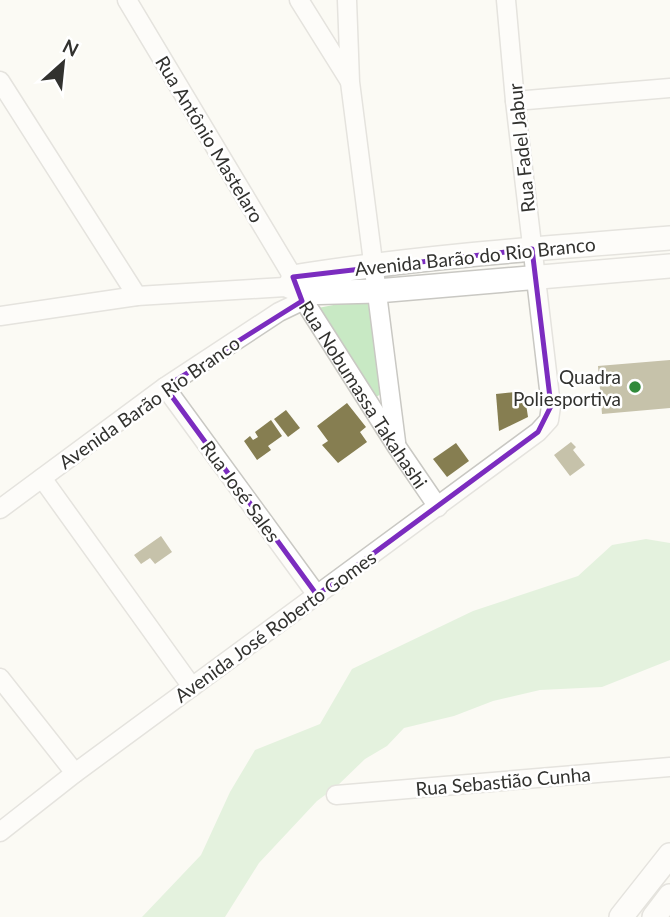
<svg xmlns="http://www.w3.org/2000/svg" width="670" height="917" viewBox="0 0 670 917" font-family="Lato,sans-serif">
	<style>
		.green { fill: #c8e9c4 }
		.building { fill: #867e51 }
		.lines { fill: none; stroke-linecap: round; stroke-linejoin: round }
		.minor-casing { stroke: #c9c8c3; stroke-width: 21 }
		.tertiary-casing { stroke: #c9c8c3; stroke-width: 26 }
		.minor { stroke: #fff; stroke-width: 18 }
		.tertiary { stroke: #fff; stroke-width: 23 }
		.marked { fill: none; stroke: #7b2cbf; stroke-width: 5; stroke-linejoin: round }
		.poi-dot { fill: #308a3a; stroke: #fff; stroke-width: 2.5 }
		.labels { text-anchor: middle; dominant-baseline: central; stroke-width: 5; stroke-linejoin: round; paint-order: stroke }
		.street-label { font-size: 19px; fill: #32322f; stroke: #fff }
		.poi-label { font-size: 19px; fill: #32322f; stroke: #fff; text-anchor: end }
	</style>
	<rect width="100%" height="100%" fill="#fbfaf4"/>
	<!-- green -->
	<g class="green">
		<polygon points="369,298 383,393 376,397 317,318 318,308"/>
		<polygon points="646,539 670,543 670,660 602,687 540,690 493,701 454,716 404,728 387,746 365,759 336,787 317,801 259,863 225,917 142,917 201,855 230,792 255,750 320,724 352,669 473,611 578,576 612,545"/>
	</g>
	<!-- building -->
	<g class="building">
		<polygon points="670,360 670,408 602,414 598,366"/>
		<polygon points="524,391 528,417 499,431 496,394"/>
		<polygon points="347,403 366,427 360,432 367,442 338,463 322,445 328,441 317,426"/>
		<polygon points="286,410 300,428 288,437 274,419"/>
		<polygon points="271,420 282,436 268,446 271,450 257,460 244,441 250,436 253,440 258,437 255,432"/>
		<polygon points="571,442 576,447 573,450 585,465 570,476 554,455"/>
		<polygon points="456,443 469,461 447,477 433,459"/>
		<polygon points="161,536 172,552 155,564 150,558 141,564 134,555"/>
	</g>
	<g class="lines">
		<defs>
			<g id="minor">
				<polyline points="127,0 293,277 285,287"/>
				<polyline points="299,0 349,80"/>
				<polyline points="347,0 350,82 396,442"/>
				<polyline points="0,81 137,296"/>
				<polyline points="515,101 670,88"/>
				<path id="s1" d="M0,316L137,296L285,287L299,293L397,447L438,507"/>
				<polyline points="165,387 317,595"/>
				<polyline points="42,478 192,687"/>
				<polyline points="0,509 165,387 279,312 302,301"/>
				<polyline points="0,678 75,773"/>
				<polyline points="336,795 670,767"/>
				<polyline points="0,832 75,773 538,432 549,420 551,406 515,101 506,0"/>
			</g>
			<g id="tertiary">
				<path d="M670,238C544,248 418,257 293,277L299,293L377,291L670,266"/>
				<polyline points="621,917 670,855"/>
				<polyline points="654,917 670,896"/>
			</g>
		</defs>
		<!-- minor casing -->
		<use href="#minor" class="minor-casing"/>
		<!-- tertiary casing -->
		<use href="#tertiary" class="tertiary-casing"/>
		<!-- minor -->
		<use href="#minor" class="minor"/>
		<!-- tertiary -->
		<use href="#tertiary" class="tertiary"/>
	</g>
	<!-- marked area -->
	<path d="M0 0H670V917H0ZM532,249L551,406L538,432L317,595L165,387L302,301L293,277Z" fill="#fbfaf4" fill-opacity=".55" fill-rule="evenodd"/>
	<path class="marked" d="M532,249L551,406L538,432L317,595L165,387L302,301L293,277Z"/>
	<!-- markers -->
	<circle class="poi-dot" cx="635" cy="387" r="7"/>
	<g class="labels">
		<!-- street labels -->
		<g class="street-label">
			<text transform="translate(210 139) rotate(59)">Rua Antônio Mastelaro</text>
			<text transform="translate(521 148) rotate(-96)">Rua Fadel Jabur</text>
			<text transform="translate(475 256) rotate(-6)">Avenida Barão do Rio Branco</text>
			<text stroke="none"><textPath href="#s1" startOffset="422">Rua Nobumassa Takahashi</textPath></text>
			<text transform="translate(149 402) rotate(-35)">Avenida Barão Rio Branco</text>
			<text transform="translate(241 491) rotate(54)">Rua José Sales</text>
			<text transform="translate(275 626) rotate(-36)">Avenida José Roberto Gomes</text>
			<text transform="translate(503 781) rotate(-5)">Rua Sebastião Cunha</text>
		</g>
		<!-- poi labels -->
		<g class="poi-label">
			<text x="621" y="376">Quadra<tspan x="621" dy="22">Poliesportiva</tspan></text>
		</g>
	</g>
	<!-- north arrow -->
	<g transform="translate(63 63) rotate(27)" stroke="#ffffff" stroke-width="5" paint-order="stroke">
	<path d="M0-5L12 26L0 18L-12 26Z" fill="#32322f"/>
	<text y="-10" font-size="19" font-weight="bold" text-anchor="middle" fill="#32322f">N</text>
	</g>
</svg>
